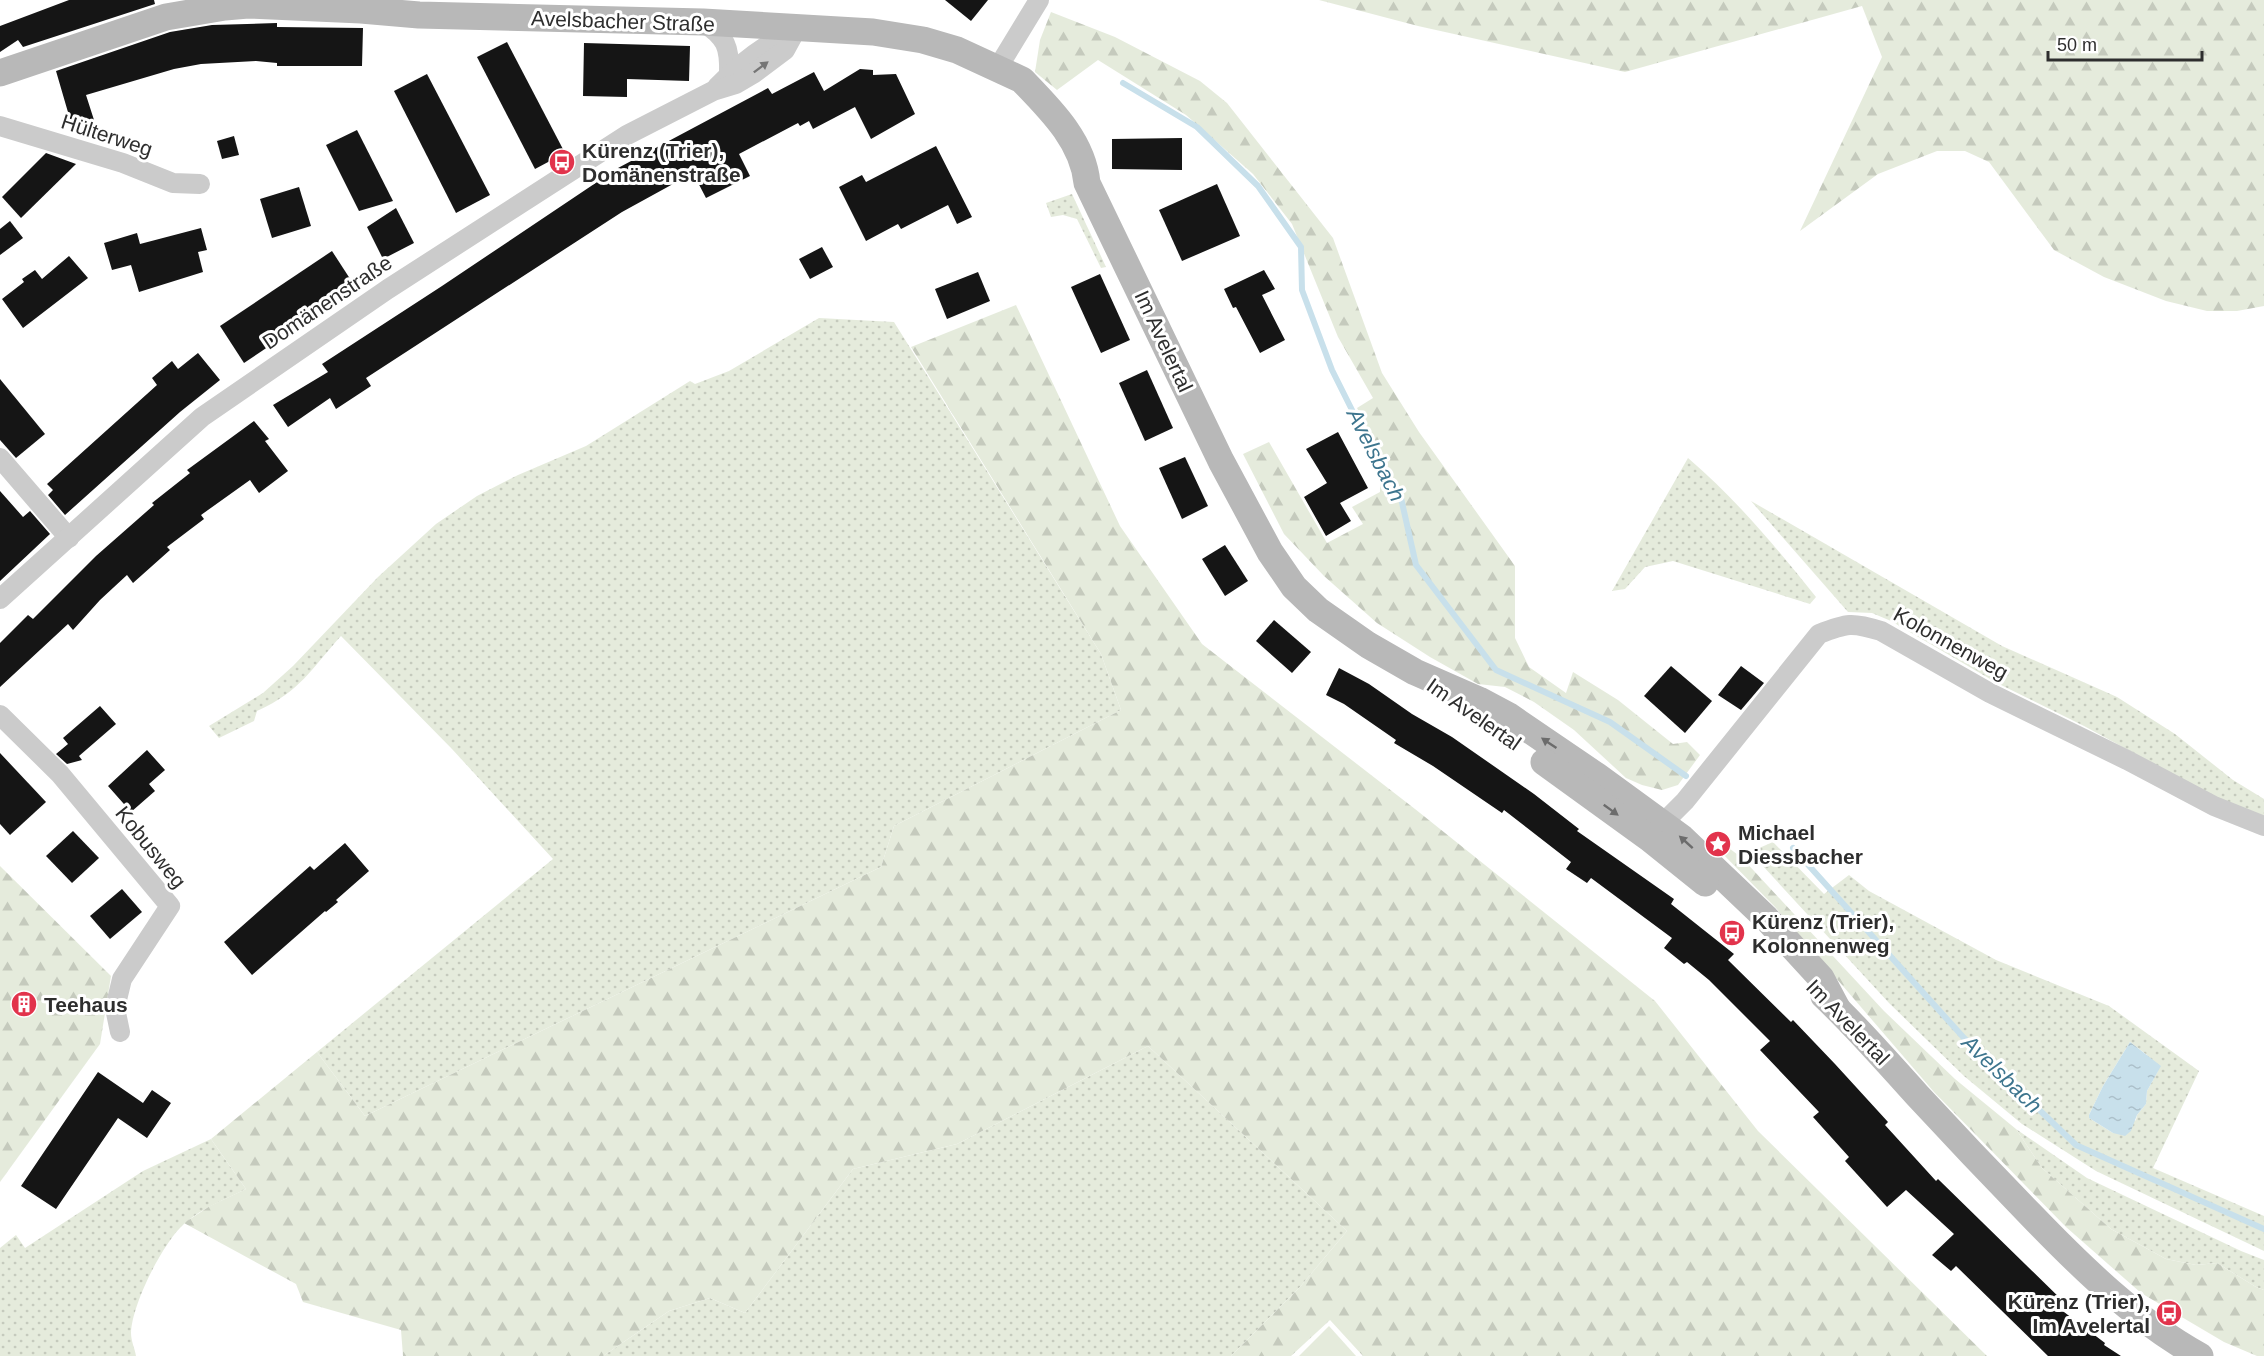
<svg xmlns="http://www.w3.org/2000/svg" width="2264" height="1356" viewBox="0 0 2264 1356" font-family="Arial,sans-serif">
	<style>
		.grass { fill: url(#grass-dots); fill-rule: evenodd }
		.forest { fill: url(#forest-firs) }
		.garden { fill: #e5ebdc }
		.water { fill: url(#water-ripples) }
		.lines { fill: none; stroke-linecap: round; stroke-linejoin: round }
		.stream { stroke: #c8e0eb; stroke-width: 6 }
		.building { fill: #151515 }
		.street { stroke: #cbcbcb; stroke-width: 20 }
		.secondary { stroke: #b8b8b8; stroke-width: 27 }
		.oneway { fill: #757575 }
		.oneway2 { fill: #6c6c6c }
		.labels { text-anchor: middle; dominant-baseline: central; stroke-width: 6; stroke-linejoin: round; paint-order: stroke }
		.street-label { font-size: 21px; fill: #2e2e2e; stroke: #fff }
		.poi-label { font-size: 21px; font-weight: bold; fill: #2e2e2e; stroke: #fff; text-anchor: start }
		.water-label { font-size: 22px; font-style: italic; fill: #3d758e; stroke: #fff }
	</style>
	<defs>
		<pattern id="grass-dots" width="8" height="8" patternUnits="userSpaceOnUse" patternTransform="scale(1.5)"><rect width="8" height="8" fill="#e5ebdc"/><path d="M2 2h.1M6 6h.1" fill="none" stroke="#c5cabd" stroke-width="1.8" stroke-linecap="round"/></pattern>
		<pattern id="forest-firs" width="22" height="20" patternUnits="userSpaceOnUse" patternTransform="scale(1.5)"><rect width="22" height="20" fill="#e5ebdc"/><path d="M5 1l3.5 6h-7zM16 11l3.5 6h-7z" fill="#c5cabd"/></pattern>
		<pattern id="water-ripples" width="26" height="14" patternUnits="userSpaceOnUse" patternTransform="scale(1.5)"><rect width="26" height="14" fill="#c8e0eb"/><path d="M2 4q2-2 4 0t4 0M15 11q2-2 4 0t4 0" fill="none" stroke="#acc0ca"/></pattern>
	</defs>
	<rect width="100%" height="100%" fill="#fff"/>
	<!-- grass -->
	<g class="grass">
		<polygon points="1072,194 1106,267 1101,268 1077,219 1063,215 1051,217 1046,203"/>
		<path d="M819,318L894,322L1101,654L1121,710L894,826L881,867L365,1116L317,1052L553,859L452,749L341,636C311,669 301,691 257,711L254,721L219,738L209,726L263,693L293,666L378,577L436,524L477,496L518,475L586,446L690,381L695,384L729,371Z"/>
		<path d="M1688,458C1736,499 1776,547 1816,597L1810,604L1673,561L1645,567L1625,589L1612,591Z"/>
		<polygon points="1751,501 2002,646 2117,697 2175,734 2233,780 2264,799 2264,817 2215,797 2084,726 1997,683 1891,621 1872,613 1848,612"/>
		<path d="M1773,842L1824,894L1849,875L1869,891L1996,960L2109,1006L2199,1071L2153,1168L2264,1216V1251L2096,1171L2022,1124L1964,1076L1889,1003L1750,852ZM2130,1042L2147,1055L2158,1071L2147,1091L2146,1104L2137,1115L2136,1120L2113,1133L2089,1118V1115L2103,1086Z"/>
		<polygon points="1148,1046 1347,1231 1300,1287 1231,1356 603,1356 669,1311 710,1298 745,1313 853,1169 957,1144"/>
		<polygon points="2016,1129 2087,1178 2241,1251 2264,1260 2264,1290 2256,1287 2217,1263 2196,1265 2166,1259 2111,1229 2042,1168"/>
		<path d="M211,1139L246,1189C226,1199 202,1208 185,1223C163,1242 132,1304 131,1333C131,1341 135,1349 136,1356H0V1248L16,1235L25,1248L143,1171Z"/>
	</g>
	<!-- forest -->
	<g class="forest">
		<polygon points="1319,0 2264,0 2264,306 2237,311 2207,311 2166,301 2104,277 2054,250 1989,162 1965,151 1937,151 1878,174 1800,231 1882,57 1862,6 1625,72 1418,26"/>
		<polygon points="1051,12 1115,37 1200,81 1227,103 1333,238 1382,373 1419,432 1515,566 1515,638 1529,667 1566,693 1573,672 1618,700 1673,744 1687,742 1700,755 1678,785 1662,790 1642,785 1626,778 1574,730 1534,702 1505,687 1478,684 1430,657 1377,623 1324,576 1284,534 1243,454 1269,442 1327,543 1363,524 1352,507 1380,492 1380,452 1357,408 1373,398 1338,337 1292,224 1253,174 1186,115 1098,60 1057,90 1035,72 1040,40"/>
		<polygon points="1016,305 1120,526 1202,644 1415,809 1655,1001 1758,1131 1987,1356 1363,1356 1330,1320 1291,1356 1231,1356 1300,1287 1347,1231 1148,1046 957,1144 853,1169 745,1313 710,1298 669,1311 603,1356 403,1356 401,1330 303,1302 296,1284 184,1223 210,1206 246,1189 211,1139 317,1052 365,1116 881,867 894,826 1121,710 1101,654 911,347"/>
		<polygon points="1721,842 1742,858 1884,1011 1955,1079 2016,1129 2042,1168 2111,1229 2166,1259 2196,1265 2217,1263 2256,1287 2264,1290 2264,1356 2257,1356 2224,1342 2141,1293 2066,1227 1934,1092 1775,907 1716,847"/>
		<polygon points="0,866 111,976 100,1044 0,1182"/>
	</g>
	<!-- garden -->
	<polygon class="garden" points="1329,1326 1356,1356 1299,1356"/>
	<!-- water -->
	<polygon class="water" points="2130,1042 2161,1066 2147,1091 2146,1104 2137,1115 2131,1131 2125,1136 2113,1133 2089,1118 2089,1115 2103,1086"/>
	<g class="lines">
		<!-- stream -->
		<g class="stream">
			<polyline points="1123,83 1197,127 1258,186 1301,247 1302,290 1332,370 1374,454 1401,498 1416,565 1496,670 1610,722 1686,776"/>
			<polyline points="1793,848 1964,1038 2076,1145 2264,1229"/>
		</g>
	</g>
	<!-- building -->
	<g class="building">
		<polygon points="69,0 154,0 155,4 23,47 18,40 0,52 0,26"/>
		<polygon points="945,0 988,0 971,21"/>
		<polygon points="277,23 277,27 363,28 362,66 277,66 277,63 256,61 201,64 174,69 86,95 94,120 72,126 56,71 170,32 212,25"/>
		<polygon points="507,42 565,153 535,169 477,57"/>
		<polygon points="584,43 690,46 689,81 627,79 627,97 583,96"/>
		<polygon points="860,69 873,70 873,75 896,74 915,114 871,139 855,107 813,129 809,121 800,126 798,123 739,154 750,176 706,198 693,173 622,212 366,378 371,386 336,409 330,398 288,427 273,405 328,372 322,364 442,286 618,168 768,88 772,94 814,72 824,91"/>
		<polygon points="427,74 490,195 456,213 394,91"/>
		<polygon points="357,130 393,201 359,211 326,145"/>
		<polygon points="234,136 239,155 222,159 217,141"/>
		<polygon points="1182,138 1182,170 1112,169 1112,139"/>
		<polygon points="936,146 972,217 957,224 948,205 901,229 898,224 866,241 839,187 862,175 866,182"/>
		<polygon points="46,153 76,164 21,218 2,197"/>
		<polygon points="1217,184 1240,236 1182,261 1159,210"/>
		<polygon points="299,187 311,226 272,238 260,199"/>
		<polygon points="396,208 414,243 383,259 367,227"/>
		<polygon points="10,221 23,238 0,255 0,229"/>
		<polygon points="201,228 207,250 198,252 203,272 139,292 131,265 112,270 104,243 137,233 140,244"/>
		<polygon points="822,247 833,267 810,279 799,259"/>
		<polygon points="332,251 356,288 244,363 220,326"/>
		<polygon points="69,256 88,278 23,328 2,299 24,282 22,279 35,270 42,279"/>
		<polygon points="1264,270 1275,289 1262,295 1285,340 1260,353 1236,307 1233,308 1224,289"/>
		<polygon points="978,272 990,301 947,319 935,289"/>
		<polygon points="1100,274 1130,340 1101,353 1071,287"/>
		<polygon points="198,353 220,380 180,412 65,515 48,495 53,490 47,484 157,385 152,378 172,361 178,369"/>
		<polygon points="1147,370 1173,428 1145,441 1119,383"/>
		<polygon points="0,379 45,434 16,458 0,440"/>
		<polygon points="254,421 269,439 265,441 288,471 259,493 250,480 201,515 204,519 167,547 170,550 133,583 127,575 100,600 73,630 68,624 0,687 0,643 28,615 33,619 96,556 154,505 152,503 190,473 187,470"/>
		<polygon points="1338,432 1368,488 1340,503 1351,521 1326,536 1304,497 1327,483 1306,449"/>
		<polygon points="1185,457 1208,506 1182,519 1159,468"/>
		<polygon points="0,491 23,517 30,511 50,534 0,581"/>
		<polygon points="1225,545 1248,581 1225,596 1202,559"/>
		<polygon points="1274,620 1311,652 1292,673 1256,641"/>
		<polygon points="1671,666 1712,701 1685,733 1644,696"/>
		<polygon points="1741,666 1764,683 1741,710 1718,695"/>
		<polygon points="1339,668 1369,684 1412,714 1452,737 1534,794 1579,829 1577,831 1674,899 1671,904 1734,954 1728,960 1791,1022 1793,1020 1835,1064 1888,1122 1885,1125 1936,1181 1938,1179 2069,1307 2064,1312 2105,1343 2104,1345 2121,1356 2048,1356 1956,1266 1951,1271 1932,1255 1954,1234 1906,1190 1887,1207 1845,1161 1849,1157 1813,1117 1819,1112 1760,1050 1770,1041 1709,980 1687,962 1684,964 1664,948 1672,938 1591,878 1587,883 1566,869 1571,862 1504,810 1502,813 1433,766 1394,743 1396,740 1344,704 1326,695"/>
		<polygon points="100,706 116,724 79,756 82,760 67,764 56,754 68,744 63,738"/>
		<polygon points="147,750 165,770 149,784 155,791 131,812 108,786"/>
		<polygon points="0,753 46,802 10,835 0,824"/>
		<polygon points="73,831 99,858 72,883 46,856"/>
		<polygon points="345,843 369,871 336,900 338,902 326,912 325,911 252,975 224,942 310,866 314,870"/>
		<polygon points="122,889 142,912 110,939 90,916"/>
		<polygon points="98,1072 143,1103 152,1090 171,1103 147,1138 118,1118 56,1209 21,1186"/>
	</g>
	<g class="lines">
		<!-- street -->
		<g class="street">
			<path d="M703,22C726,37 730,47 729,74"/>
			<polyline points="997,69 1039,0"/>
			<path d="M717,87C741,62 766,44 797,28"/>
			<polyline points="0,126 123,163 173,183 200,184"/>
			<polyline points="0,458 69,538"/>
			<polyline points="0,599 202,417 388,289 627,135 713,91 736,84 753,74 785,50 797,28"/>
			<polyline points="0,715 60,774 170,906 122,979 115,1008 120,1032"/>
			<path d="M1654,832L1685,801L1819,634C1847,623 1852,622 1881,631L1990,693L2127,760L2214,806L2264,826"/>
		</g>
		<!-- secondary -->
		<g class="secondary">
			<path d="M0,73L166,17L225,7L248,5L361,10L419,15L703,22L873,32L923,40L957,50L1022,80C1050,109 1083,141 1087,183L1221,461L1270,552L1294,587L1318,610L1368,645L1415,672L1479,700L1509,716L1597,776L1682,838L1766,918L1821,978L1837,1008"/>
			<polyline points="1544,762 1649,838 1705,883"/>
			<path d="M1824,996C1857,1027 1887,1062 1917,1095C1954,1135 1992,1175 2030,1214C2081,1267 2135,1320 2200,1356"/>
		</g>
	</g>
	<!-- one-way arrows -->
	<defs><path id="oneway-solid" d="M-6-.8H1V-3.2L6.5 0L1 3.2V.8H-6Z" transform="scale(1.5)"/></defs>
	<use class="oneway" href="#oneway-solid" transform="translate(761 67) rotate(-37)"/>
	<g class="oneway2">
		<use href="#oneway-solid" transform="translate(1549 743) rotate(-146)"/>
		<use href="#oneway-solid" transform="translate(1611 810) rotate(36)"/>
		<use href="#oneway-solid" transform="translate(1686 842) rotate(-138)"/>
	</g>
	<!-- icons -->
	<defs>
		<symbol id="bus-disc" viewBox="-11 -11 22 22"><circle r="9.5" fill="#e2334c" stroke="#fff"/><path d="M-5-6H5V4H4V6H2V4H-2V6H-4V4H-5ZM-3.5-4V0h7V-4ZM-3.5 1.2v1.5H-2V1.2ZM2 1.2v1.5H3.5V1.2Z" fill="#fff"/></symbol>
		<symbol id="sight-disc" viewBox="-11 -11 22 22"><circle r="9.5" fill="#e2334c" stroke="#fff"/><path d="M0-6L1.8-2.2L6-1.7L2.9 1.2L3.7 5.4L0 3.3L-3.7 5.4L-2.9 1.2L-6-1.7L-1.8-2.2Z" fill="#fff"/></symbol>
		<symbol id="building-disc" viewBox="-11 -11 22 22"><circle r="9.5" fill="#e2334c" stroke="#fff"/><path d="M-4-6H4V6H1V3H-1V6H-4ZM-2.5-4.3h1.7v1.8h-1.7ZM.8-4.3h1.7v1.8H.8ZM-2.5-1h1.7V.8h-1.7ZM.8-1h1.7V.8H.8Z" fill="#fff"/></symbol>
	</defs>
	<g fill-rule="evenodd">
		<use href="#bus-disc" x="547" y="147" width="30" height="30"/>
		<use href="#sight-disc" x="1703" y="829" width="30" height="30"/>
		<use href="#bus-disc" x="1717" y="918" width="30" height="30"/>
		<use href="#building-disc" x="9" y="989" width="30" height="30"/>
		<use href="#bus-disc" x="2154" y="1298" width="30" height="30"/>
	</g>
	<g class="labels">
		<!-- street labels -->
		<g class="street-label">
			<text transform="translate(623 21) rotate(2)">Avelsbacher Straße</text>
			<text transform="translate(107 135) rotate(18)">Hülterweg</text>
			<text transform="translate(327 302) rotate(-34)">Domänenstraße</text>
			<text transform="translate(1164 341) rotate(65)">Im Avelertal</text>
			<text transform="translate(1951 643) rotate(29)">Kolonnenweg</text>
			<text transform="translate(1474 714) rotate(35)">Im Avelertal</text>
			<text transform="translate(151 847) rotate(51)">Kobusweg</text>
			<text transform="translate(1848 1022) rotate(46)">Im Avelertal</text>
		</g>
		<!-- poi labels -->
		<g class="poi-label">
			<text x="582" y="150">Kürenz (Trier),<tspan x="582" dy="24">Domänenstraße</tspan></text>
			<text x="1738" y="832">Michael<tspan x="1738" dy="24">Diessbacher</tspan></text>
			<text x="1752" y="921">Kürenz (Trier),<tspan x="1752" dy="24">Kolonnenweg</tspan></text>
			<text x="44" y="1004">Teehaus</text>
			<text x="2150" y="1301" text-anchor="end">Kürenz (Trier),<tspan x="2150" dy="24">Im Avelertal</tspan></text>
		</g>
		<!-- water labels -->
		<g class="water-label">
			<text transform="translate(1376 455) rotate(63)">Avelsbach</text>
			<text transform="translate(2002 1074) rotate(44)">Avelsbach</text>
		</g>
	</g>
	<!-- scale -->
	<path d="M2048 51v9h154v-9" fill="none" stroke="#2e2e2e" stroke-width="3"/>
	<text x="2057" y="51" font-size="18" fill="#2e2e2e" stroke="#ffffff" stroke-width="4.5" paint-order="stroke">50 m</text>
</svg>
